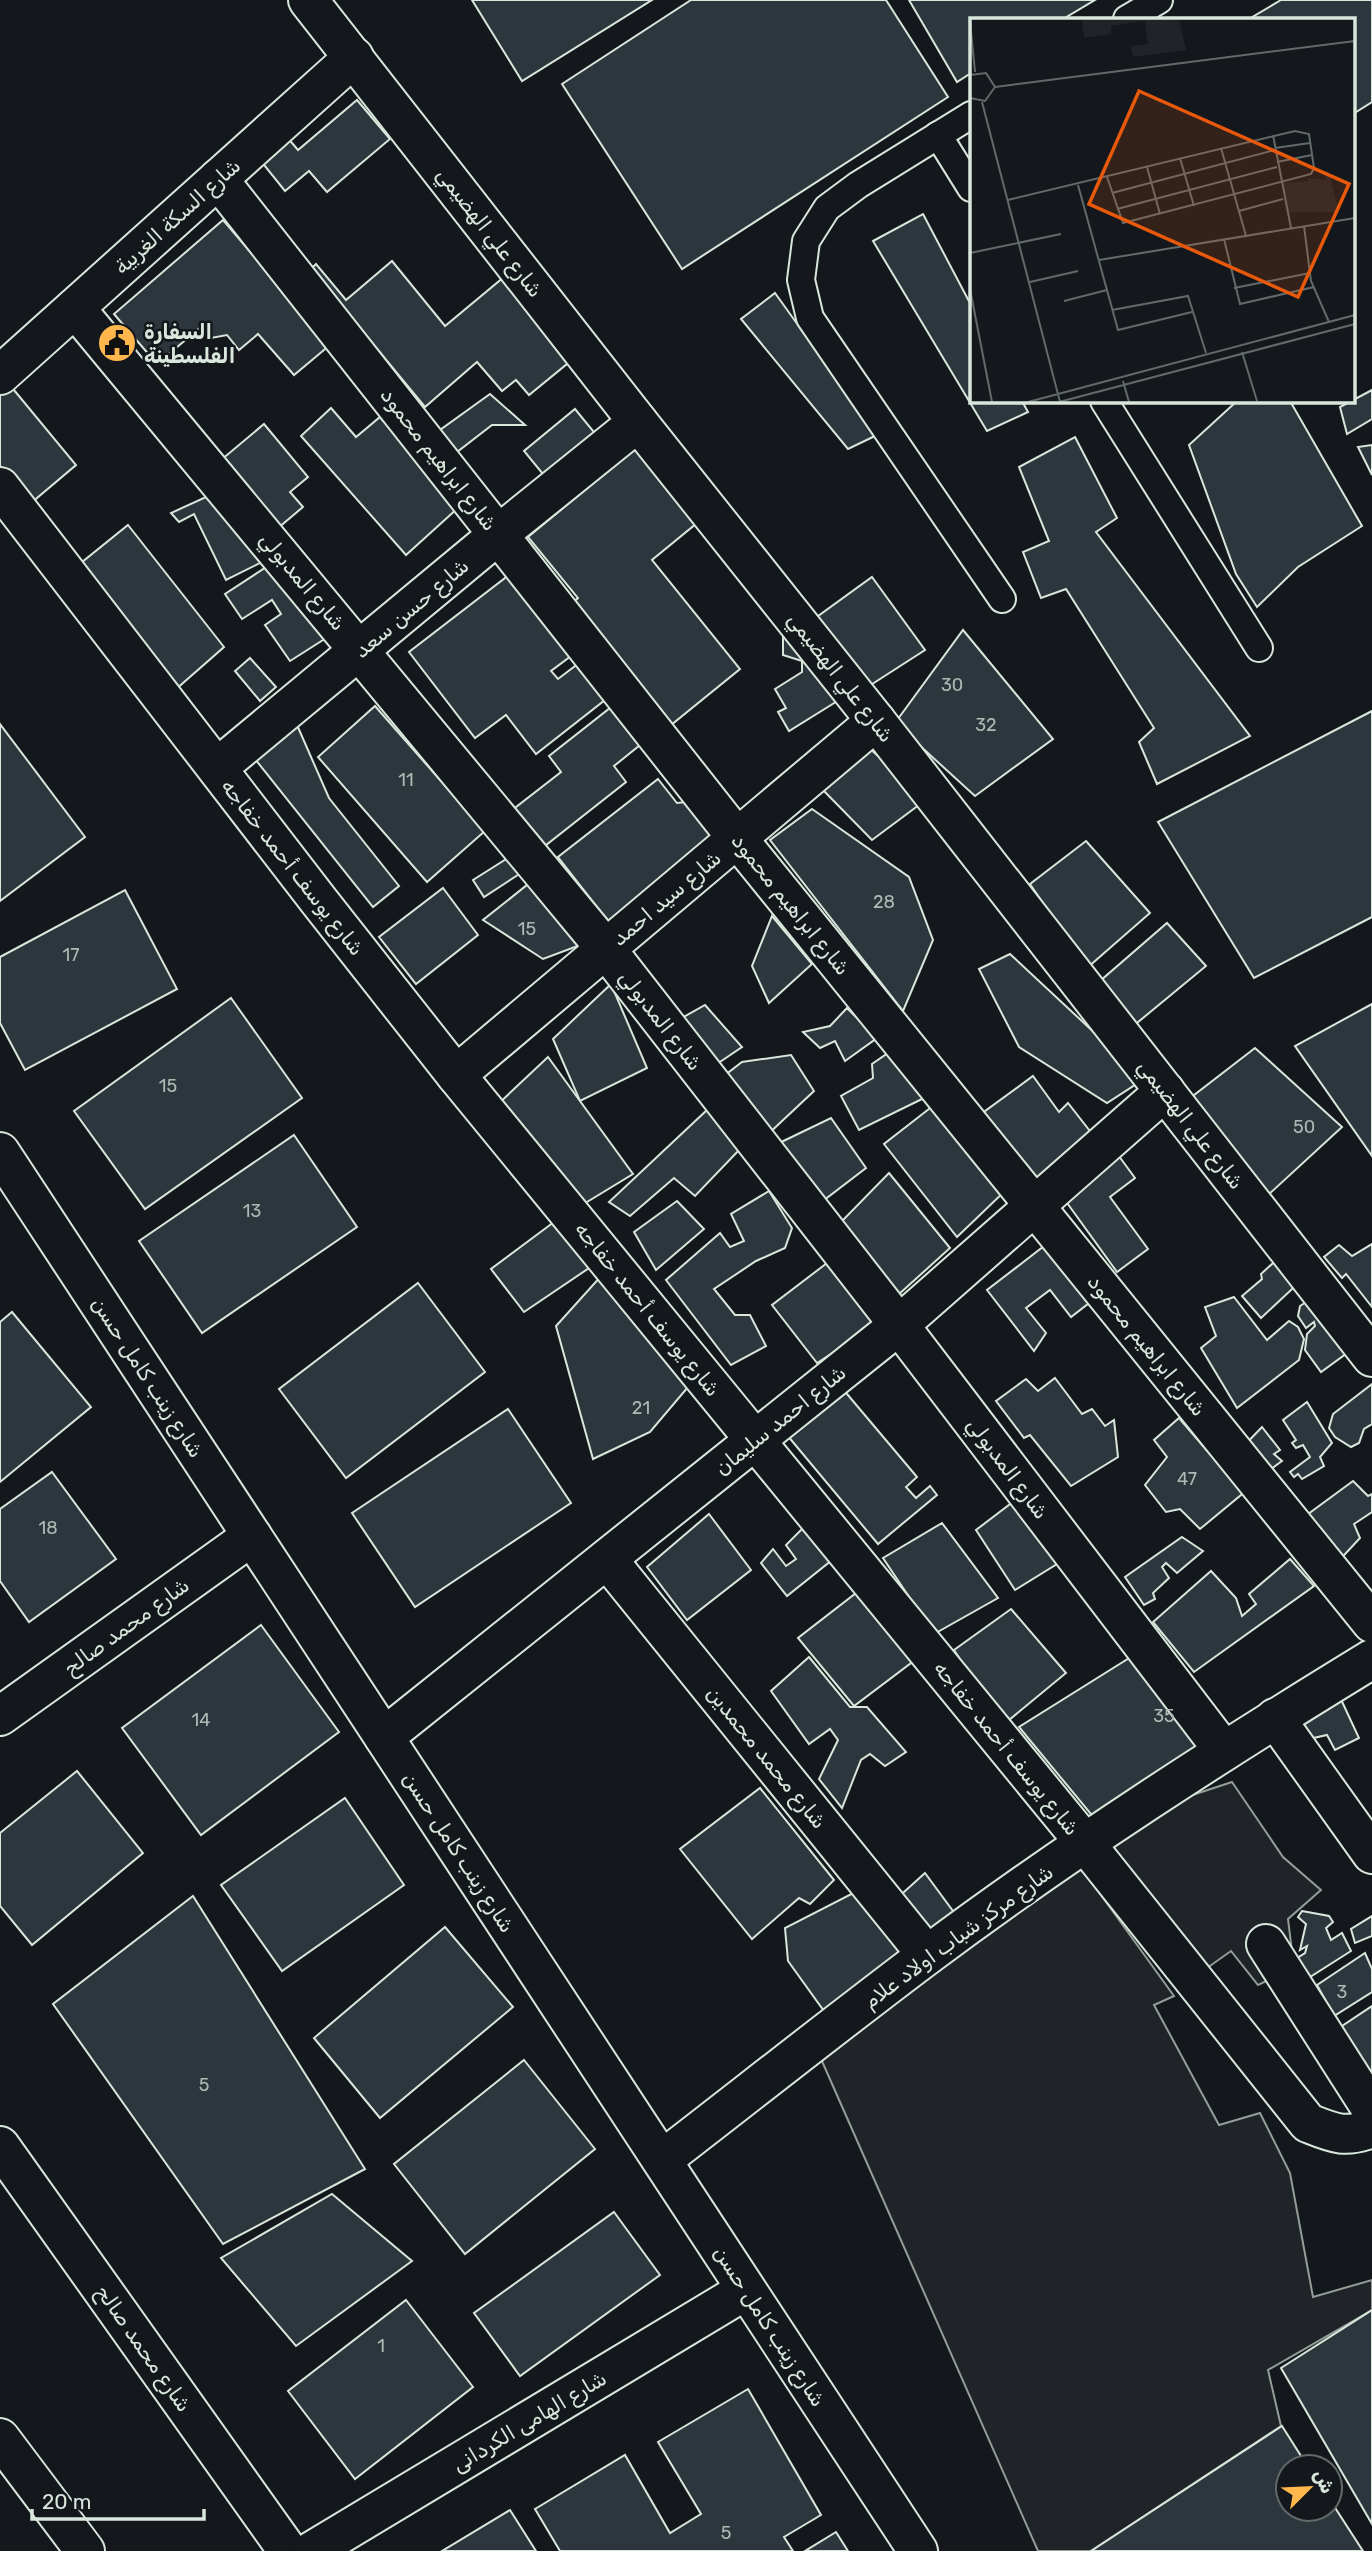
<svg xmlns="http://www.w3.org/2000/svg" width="1372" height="2551" viewBox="0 0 1372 2551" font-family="Rubik,Cairo,sans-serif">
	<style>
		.green { fill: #202428; stroke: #939e99; stroke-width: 2 }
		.building { fill: #2c363c; stroke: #d8e6dc; stroke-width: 2 }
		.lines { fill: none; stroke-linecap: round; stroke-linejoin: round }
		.service-casing { stroke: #d8e6dc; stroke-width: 30 }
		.minor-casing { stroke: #d8e6dc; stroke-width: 42 }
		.service { stroke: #14181c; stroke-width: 26 }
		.minor { stroke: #14181c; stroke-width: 38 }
		.labels { text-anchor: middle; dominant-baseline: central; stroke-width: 5; stroke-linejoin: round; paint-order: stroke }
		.number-label { font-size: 18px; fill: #adbab4 }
		.street-label { font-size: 21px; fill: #d8e6dc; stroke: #14181c }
		.poi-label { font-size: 21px; font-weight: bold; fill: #d8e6dc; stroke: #14181c; text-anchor: start }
		.inset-road { fill: none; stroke: #626a69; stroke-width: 2 }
		.view { fill: #e8590c; fill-opacity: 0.15; stroke: #e8590c; stroke-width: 3.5 }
		.inset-edge { fill: none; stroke: #d8e6dc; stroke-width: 3.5 }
	</style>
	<rect width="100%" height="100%" fill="#14181c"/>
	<!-- green -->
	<g class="green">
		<polygon points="1232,1782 1283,1857 1321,1890 1288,1919 1294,1968 1258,1985 1231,1951 1200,1973 1096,1846 1141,1812"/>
		<polygon points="1080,1866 1174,1996 1154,2005 1219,2125 1260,2113 1290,2173 1313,2297 1372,2280 1372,2310 1268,2370 1281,2426 1091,2551 1038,2551 814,2043"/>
	</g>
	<!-- building -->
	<g class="building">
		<polygon points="472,0 652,0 522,81"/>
		<polygon points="691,0 886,0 948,97 682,269 562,84"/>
		<polygon points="909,0 1095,0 1063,19 971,19 971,73 957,82"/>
		<polygon points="1281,0 1372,0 1372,102 1353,114 1353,19 1249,19"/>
		<polygon points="357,100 390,139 327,192 309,171 285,191 260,160 287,137 298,150"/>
		<polygon points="923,214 971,305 971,401 1022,401 1028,412 987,431 873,241"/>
		<polygon points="223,220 330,345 294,375 258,334 239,350 227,335 211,338 202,326 157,364 114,314"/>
		<polygon points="392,261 445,326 504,277 573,359 529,395 516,380 502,391 477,362 425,407 311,269 316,264 346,300"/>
		<polygon points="775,293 877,435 848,449 741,319"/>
		<polygon points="9,384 76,465 31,503 0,466 0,392"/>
		<polygon points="1372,390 1372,419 1347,434 1340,407"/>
		<polygon points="490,394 525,425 492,425 457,452 440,430"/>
		<polygon points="1237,401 1290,401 1362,526 1298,567 1257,607 1236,574 1189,445"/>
		<polygon points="331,408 356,437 380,417 459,507 406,555 301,436"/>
		<polygon points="575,409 598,437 547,479 524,451"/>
		<polygon points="264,424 308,477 290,492 303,507 278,528 221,460"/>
		<polygon points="1075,437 1117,518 1096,532 1250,736 1157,784 1139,742 1154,728 1066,589 1041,598 1023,552 1049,541 1019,467"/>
		<polygon points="1372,445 1372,475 1358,447"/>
		<polygon points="637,447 697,523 652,560 740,669 671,725 572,603 578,598 528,537"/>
		<polygon points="217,492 274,556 226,580 194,514 179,522 171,513"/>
		<polygon points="128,525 224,647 175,690 76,567"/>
		<polygon points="280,558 334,633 290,661 265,625 281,614 272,600 242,619 225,594"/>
		<polygon points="509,575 571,656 551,671 558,679 583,660 610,696 536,754 506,715 475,738 409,652"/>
		<polygon points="872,577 925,650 866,688 814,619"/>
		<polygon points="963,630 1053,739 975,796 895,723"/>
		<polygon points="797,631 839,700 789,731 778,712 786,708 775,689 802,672 802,661 783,655 783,636"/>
		<polygon points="250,658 276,687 260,701 235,671"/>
		<polygon points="375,706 485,831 427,882 318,757"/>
		<polygon points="610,708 640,745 614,766 626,782 541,849 511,811 561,772 549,756"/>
		<polygon points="1372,711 1372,917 1254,978 1158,822"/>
		<polygon points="0,724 85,837 0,901"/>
		<polygon points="297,725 329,798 399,886 373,907 255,759"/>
		<polygon points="869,748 927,799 872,840 822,789"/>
		<polygon points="658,779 677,803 686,802 714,838 608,921 558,857"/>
		<polygon points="812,809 909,877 933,940 903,1011 770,840"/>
		<polygon points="1086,841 1150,913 1087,968 1030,884"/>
		<polygon points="511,856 527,869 484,897 473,880"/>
		<polygon points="532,881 583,944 543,959 483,920"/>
		<polygon points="443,888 478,935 416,984 379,937"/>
		<polygon points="125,890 177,989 25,1070 0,1023 0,957"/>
		<polygon points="772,916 812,964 769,1003 752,966"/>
		<polygon points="1167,923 1206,966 1126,1032 1092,988"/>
		<polygon points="1010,954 1144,1079 1107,1103 1019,1047 979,969"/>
		<polygon points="611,984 647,1068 580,1101 553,1039"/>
		<polygon points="231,998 302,1098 145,1209 74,1111"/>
		<polygon points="1372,1004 1372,1156 1295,1046"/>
		<polygon points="705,1005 742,1047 714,1066 680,1019"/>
		<polygon points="847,1008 877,1038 845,1061 835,1041 820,1048 803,1032 830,1026"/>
		<polygon points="1255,1048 1342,1127 1267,1196 1189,1099"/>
		<polygon points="891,1051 924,1098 859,1130 841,1096 873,1078 872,1064"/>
		<polygon points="791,1055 814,1091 765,1137 720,1079 742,1062"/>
		<polygon points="548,1057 633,1174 582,1205 497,1105"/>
		<polygon points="1033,1076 1059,1112 1068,1103 1100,1144 1039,1188 977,1117"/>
		<polygon points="934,1105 1007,1189 957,1237 884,1144"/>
		<polygon points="707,1110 742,1147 695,1196 674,1178 630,1216 609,1202"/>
		<polygon points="831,1118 866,1168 815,1207 773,1146"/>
		<polygon points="294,1135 357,1227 202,1333 139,1241"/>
		<polygon points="1113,1148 1135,1178 1110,1197 1148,1249 1117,1272 1057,1189"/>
		<polygon points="889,1173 950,1248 898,1295 842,1221"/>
		<polygon points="769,1191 792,1228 785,1248 756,1261 714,1289 735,1315 750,1315 766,1346 731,1365 666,1280 720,1233 730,1247 744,1241 731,1214"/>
		<polygon points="677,1201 704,1229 656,1270 634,1232"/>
		<polygon points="558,1219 598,1262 524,1312 491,1269"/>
		<polygon points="1048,1243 1093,1300 1071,1317 1050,1290 1026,1308 1046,1333 1034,1351 987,1290"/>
		<polygon points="1372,1244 1372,1307 1346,1274 1342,1278 1324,1257 1339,1245 1352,1256"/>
		<polygon points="1284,1253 1305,1277 1261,1318 1242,1296 1262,1279 1261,1274"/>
		<polygon points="827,1263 882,1321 817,1363 772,1305"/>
		<polygon points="602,1275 694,1380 650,1432 593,1459 556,1326"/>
		<polygon points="418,1283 485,1372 346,1478 279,1389"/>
		<polygon points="1317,1295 1354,1348 1321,1372 1305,1350 1307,1334 1315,1326 1314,1322 1306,1328 1298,1316 1300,1306"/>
		<polygon points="1234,1297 1267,1340 1289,1321 1298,1327 1304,1339 1299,1360 1237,1408 1201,1348 1216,1336 1205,1307"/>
		<polygon points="12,1312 91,1407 0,1482 0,1322"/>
		<polygon points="1055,1378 1082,1414 1092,1409 1105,1426 1114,1420 1118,1457 1071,1486 1030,1435 1024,1438 996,1401 1026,1379 1038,1391"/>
		<polygon points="1372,1384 1372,1424 1364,1429 1359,1443 1351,1447 1335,1437 1329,1428 1333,1414"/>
		<polygon points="842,1388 917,1477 906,1487 916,1498 930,1486 937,1495 878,1544 787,1435"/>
		<polygon points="1307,1402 1332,1443 1320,1457 1324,1466 1302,1479 1298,1474 1294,1477 1290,1472 1310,1457 1303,1445 1296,1448 1292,1443 1296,1440 1283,1420"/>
		<polygon points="508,1409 571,1503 415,1607 352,1513"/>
		<polygon points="1179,1418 1210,1454 1216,1449 1247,1490 1200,1529 1180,1509 1166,1512 1145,1485 1167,1457 1154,1440"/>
		<polygon points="1262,1427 1280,1450 1274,1454 1282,1461 1267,1472 1239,1451"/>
		<polygon points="52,1472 116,1559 29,1622 0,1581 0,1509"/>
		<polygon points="1353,1481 1368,1496 1372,1494 1372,1512 1354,1524 1360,1538 1334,1566 1300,1520"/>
		<polygon points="1022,1495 1070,1556 1015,1590 976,1530"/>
		<polygon points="709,1514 751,1570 687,1620 647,1567"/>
		<polygon points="813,1518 842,1552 787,1596 761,1563 773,1549 786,1566 796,1559 786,1545"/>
		<polygon points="942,1523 998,1598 934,1634 883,1558"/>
		<polygon points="1182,1537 1203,1551 1177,1573 1166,1563 1162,1567 1169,1578 1153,1593 1155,1599 1144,1605 1125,1577"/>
		<polygon points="1290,1559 1314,1586 1194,1672 1153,1622 1211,1571 1236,1598 1242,1616 1256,1604 1249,1594"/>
		<polygon points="860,1590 915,1660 854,1706 798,1638"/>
		<polygon points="1011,1609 1066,1673 1003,1725 954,1650"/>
		<polygon points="261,1625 339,1732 201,1835 122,1728"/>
		<polygon points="1142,1650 1214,1744 1095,1819 1019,1727"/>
		<polygon points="809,1657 850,1707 867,1707 906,1752 885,1766 870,1754 861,1760 842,1808 819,1779 838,1740 830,1729 809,1744 771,1691"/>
		<polygon points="1338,1693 1359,1738 1335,1750 1327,1735 1300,1741 1291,1721"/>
		<polygon points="77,1771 143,1853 32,1945 0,1906 0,1833"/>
		<polygon points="760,1788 834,1880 810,1904 799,1898 752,1939 680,1849"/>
		<polygon points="345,1798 404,1885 282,1971 221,1885"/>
		<polygon points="925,1873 964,1926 932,1947 894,1901"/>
		<polygon points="863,1888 903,1949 824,2011 788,1961 785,1928"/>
		<polygon points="193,1896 365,2169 223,2244 53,2004"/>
		<polygon points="1302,1911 1329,1916 1333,1922 1326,1928 1331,1940 1342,1933 1351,1951 1299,1984 1289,1963 1305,1953 1307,1946 1300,1950 1306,1924 1298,1917"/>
		<polygon points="1372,1916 1372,1936 1355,1943 1351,1929"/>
		<polygon points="445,1927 513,2007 380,2118 314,2038"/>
		<polygon points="1365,1953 1372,1969 1372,1992 1334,2016 1317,1985"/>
		<polygon points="1372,2006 1372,2083 1339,2028"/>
		<polygon points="524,2060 595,2149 465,2254 394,2164"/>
		<polygon points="332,2194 412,2261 296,2346 221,2258"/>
		<polygon points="614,2212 660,2275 520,2376 474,2313"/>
		<polygon points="406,2300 473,2387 355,2479 288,2391"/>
		<polygon points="1372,2310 1372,2524 1281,2368"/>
		<polygon points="748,2389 821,2515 784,2537 793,2551 560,2551 535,2509 625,2455 670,2533 701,2514 658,2442"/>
		<polygon points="1282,2426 1308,2467 1288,2467 1288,2509 1330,2509 1330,2500 1363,2551 1091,2551"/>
		<polygon points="510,2510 536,2551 442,2551"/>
		<polygon points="836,2532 848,2551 805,2551"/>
	</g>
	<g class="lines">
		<defs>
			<g id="service">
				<polyline points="1127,19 1159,0"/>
				<polyline points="971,115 858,185 827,208 806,241 801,280 810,318 1002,599"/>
				<polyline points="938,135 971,188"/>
				<polyline points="1104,401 1259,648"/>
			</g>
			<g id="minor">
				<polyline points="308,0 638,422 876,721 1372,1357"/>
				<polyline points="218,179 737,838 1372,1623"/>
				<polyline points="75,308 606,949 899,1325 1224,1751"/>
				<polyline points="0,375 354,57"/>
				<path d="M0,487L319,901L456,1075L1085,1843L1308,2123C1333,2133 1345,2139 1372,2128"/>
				<polyline points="217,768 499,534 638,422"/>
				<polyline points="456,1075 876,721"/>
				<polyline points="0,1152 918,2551"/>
				<polyline points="607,1559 927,1955"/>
				<polyline points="0,1716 252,1536"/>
				<polyline points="1275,1718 1372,1854"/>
				<polyline points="384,1737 899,1325 1165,1091"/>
				<polyline points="1266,1944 1372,2110"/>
				<polyline points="0,2146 288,2551"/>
				<path d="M662,2160C750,2092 837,2023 926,1956C1069,1849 1220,1752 1372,1659"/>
				<polyline points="0,2438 85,2551"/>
				<polyline points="312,2551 746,2290"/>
			</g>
		</defs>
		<!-- service casing -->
		<use href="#service" class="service-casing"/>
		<!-- minor casing -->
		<use href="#minor" class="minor-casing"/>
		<!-- service -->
		<use href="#service" class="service"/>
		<!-- minor -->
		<use href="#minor" class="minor"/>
	</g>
	<!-- icons -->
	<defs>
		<symbol id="civic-disc" viewBox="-11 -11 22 22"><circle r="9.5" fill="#ffb74d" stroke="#14181c"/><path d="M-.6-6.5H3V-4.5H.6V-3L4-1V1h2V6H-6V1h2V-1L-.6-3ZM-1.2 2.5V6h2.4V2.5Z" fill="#111"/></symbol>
	</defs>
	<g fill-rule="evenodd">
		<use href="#civic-disc" x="95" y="321" width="44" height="44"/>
	</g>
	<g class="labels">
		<!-- number labels -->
		<g class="number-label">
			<text x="952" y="685">30</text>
			<text x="986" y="725">32</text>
			<text x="406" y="780">11</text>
			<text x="884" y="902">28</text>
			<text x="527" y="929">15</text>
			<text x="71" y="955">17</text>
			<text x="168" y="1086">15</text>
			<text x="1304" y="1127">50</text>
			<text x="252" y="1211">13</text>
			<text x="641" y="1408">21</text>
			<text x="1187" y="1479">47</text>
			<text x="48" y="1528">18</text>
			<text x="1164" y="1716">35</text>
			<text x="201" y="1720">14</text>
			<text x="1342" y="1992">3</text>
			<text x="204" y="2085">5</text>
			<text x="381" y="2346">1</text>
			<text x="726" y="2533">5</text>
		</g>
		<!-- street labels -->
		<g class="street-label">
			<text transform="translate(177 216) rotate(-42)">شارع السكة الغربية</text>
			<text transform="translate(490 232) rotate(52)">شارع علي الهضيمي</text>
			<text transform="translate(439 459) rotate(52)">شارع ابراهيم محمود</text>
			<text transform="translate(303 581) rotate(50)">شارع المدبولي</text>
			<text transform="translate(411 608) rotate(-40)">شارع حسن سعد</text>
			<text transform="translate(841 677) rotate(52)">شارع علي الهضيمي</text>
			<text transform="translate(293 867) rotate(52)">شارع يوسف أحمد خفاجه</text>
			<text transform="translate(666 898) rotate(-40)">شارع سيد احمد</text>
			<text transform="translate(791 904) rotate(51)">شارع ابراهيم محمود</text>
			<text transform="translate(661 1020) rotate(52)">شارع المدبولي</text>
			<text transform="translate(1191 1124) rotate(52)">شارع علي الهضيمي</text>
			<text transform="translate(648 1309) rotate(51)">شارع يوسف أحمد خفاجه</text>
			<text transform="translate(1147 1345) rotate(51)">شارع ابراهيم محمود</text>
			<text transform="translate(148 1377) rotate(57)">شارع زينب كامل حسن</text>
			<text transform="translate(780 1420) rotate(-39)">شارع احمد سليمان</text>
			<text transform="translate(1008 1468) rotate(53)">شارع المدبولي</text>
			<text transform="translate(126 1626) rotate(-36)">شارع محمد صالح</text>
			<text transform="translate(1007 1748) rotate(51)">شارع يوسف أحمد خفاجه</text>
			<text transform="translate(767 1757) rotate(51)">شارع محمد محمدين</text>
			<text transform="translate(459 1852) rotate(57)">شارع زينب كامل حسن</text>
			<text transform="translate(958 1936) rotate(-36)">شارع مركز شباب اولاد علام</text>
			<text transform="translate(770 2326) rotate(57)">شارع زينب كامل حسن</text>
			<text transform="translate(144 2348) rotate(55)">شارع محمد صالح</text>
			<text transform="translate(529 2421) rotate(-31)">شارع الهامى الكردانى</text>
		</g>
		<!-- poi labels -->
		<g class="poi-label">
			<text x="144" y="331">السفارة<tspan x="144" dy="24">الفلسطينة</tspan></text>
		</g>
	</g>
	<!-- overview -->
	<g transform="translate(970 18)">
		<rect width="385" height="385" fill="#14181c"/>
		<path d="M112,1H209L216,32L163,39L161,28L178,26L175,3L141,8V16L114,20ZM358,151L369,194H316L312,165L338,163V160L355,162Z" fill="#202428"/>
		<path class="inset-road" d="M0,3L5,54M0,57L16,55L25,69L15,83L0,80M25,69L385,23M12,84L90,384M303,117L321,210M251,130L276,218M305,130L340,125M210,140L224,188M307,144L342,137M177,149L190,196M108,167L148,312L222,294M142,175L305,132M38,182L325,113L339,116L344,150L341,156L153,205L137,159M147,191L307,149M269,193L313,181M334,208L341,263L359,304M254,221L270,286L344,269M0,235L91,216M129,242L385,200M60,264L108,253M264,270L340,255M0,271L22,384M94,283L137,272M142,292L218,278L236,335M272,334L287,383M153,363L159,384M58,384L385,297M89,384L385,306"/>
		<path class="view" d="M169,73L379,166L328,279L119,186Z"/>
		<rect width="385" height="385" class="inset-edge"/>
	</g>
	<!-- north arrow -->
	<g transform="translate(1309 2488) rotate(66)"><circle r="33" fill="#14181c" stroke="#626a69" stroke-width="2"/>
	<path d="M0-5L12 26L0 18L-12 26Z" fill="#ffb74d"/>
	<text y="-10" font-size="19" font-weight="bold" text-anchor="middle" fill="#d8e6dc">ش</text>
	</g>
	<!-- scale -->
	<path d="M32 2509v10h172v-10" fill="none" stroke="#d8e6dc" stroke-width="3.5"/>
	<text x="42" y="2509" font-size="21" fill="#d8e6dc" stroke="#14181c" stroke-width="5" paint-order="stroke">20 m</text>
</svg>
